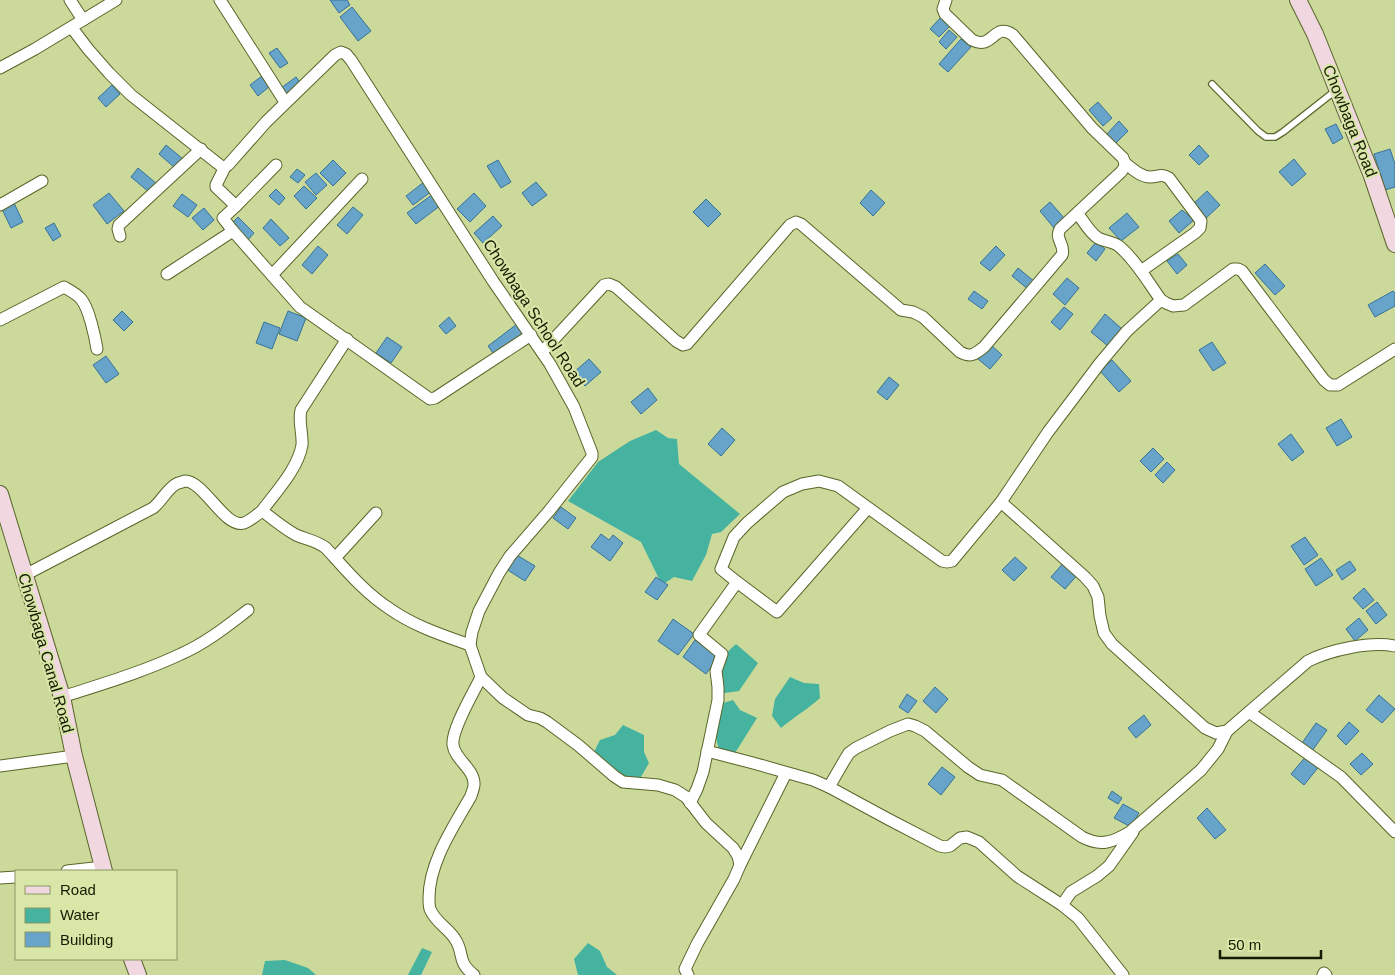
<svg xmlns="http://www.w3.org/2000/svg" width="1395" height="975" viewBox="0 0 1395 975" font-family="Helvetica,sans-serif">
	<style>
		.water { fill: #45b39f }
		.building { fill: #68a3ca; stroke: #377297 }
		.lines { fill: none; stroke-linecap: round; stroke-linejoin: round }
		.lane-casing { stroke: #596529; stroke-width: 8 }
		.street-casing { stroke: #596529; stroke-width: 13 }
		.secondary-casing { stroke: #596529; stroke-width: 18 }
		.lane { stroke: #fff; stroke-width: 5.5 }
		.street { stroke: #fff; stroke-width: 11 }
		.secondary { stroke: #f0d7e0; stroke-width: 16 }
		.labels { text-anchor: middle; dominant-baseline: central; stroke-width: 4; stroke-linejoin: round; paint-order: stroke }
		.street-label { font-size: 16px; fill: #161b03; stroke: #d8e7a7 }
	</style>
	<rect width="100%" height="100%" fill="#cbda9b"/>
	<!-- water -->
	<g class="water">
		<polygon points="656,430 668,438 677,439 679,464 740,514 721,532 712,534 706,555 692,581 674,577 662,585 641,542 568,501 598,462 630,441"/>
		<polygon points="736,644 758,663 739,691 725,693 715,680 723,656"/>
		<path d="M790,677L804,683L819,684L820,698C808,709 794,717 781,728L772,716L775,699Z"/>
		<polygon points="733,700 740,710 757,718 735,753 720,754 714,730 720,704"/>
		<polygon points="623,725 644,735 644,752 649,763 638,782 620,782 594,752 600,740 615,735"/>
		<polygon points="588,943 600,951 607,967 617,975 578,975 574,959"/>
		<polygon points="422,948 432,952 421,975 408,975"/>
		<polygon points="285,960 308,968 316,975 262,975 265,961"/>
	</g>
	<!-- building -->
	<g class="building">
		<polygon points="330,0 347,0 350,5 339,13"/>
		<polygon points="352,7 371,31 358,41 340,17"/>
		<polygon points="942,16 951,25 939,37 930,29"/>
		<polygon points="949,30 957,37 946,49 939,42"/>
		<polygon points="961,39 971,47 948,72 939,64"/>
		<polygon points="277,48 288,63 280,68 269,53"/>
		<polygon points="262,76 270,86 258,96 250,85"/>
		<polygon points="296,77 302,85 288,96 281,88"/>
		<polygon points="112,85 120,94 106,107 98,98"/>
		<polygon points="1098,102 1112,118 1103,126 1089,110"/>
		<polygon points="1119,121 1128,131 1115,144 1106,135"/>
		<polygon points="1336,124 1343,138 1333,144 1325,129"/>
		<polygon points="166,145 183,159 175,168 159,154"/>
		<polygon points="1199,145 1209,156 1199,165 1189,155"/>
		<polygon points="1390,149 1395,164 1395,187 1385,190 1374,154"/>
		<polygon points="1294,159 1306,174 1292,186 1279,172"/>
		<polygon points="333,160 346,173 333,186 320,173"/>
		<polygon points="498,160 511,182 501,188 487,166"/>
		<polygon points="138,168 157,184 149,192 131,177"/>
		<polygon points="297,169 305,175 298,183 290,177"/>
		<polygon points="316,173 327,185 316,195 305,182"/>
		<polygon points="424,182 432,191 413,205 406,196"/>
		<polygon points="536,182 547,195 532,206 522,193"/>
		<polygon points="304,186 317,198 306,209 294,196"/>
		<polygon points="276,189 285,198 279,205 269,196"/>
		<polygon points="871,190 885,203 873,216 860,203"/>
		<polygon points="1207,191 1220,205 1204,220 1191,206"/>
		<polygon points="109,193 124,211 107,224 93,205"/>
		<polygon points="474,193 486,206 470,222 457,209"/>
		<polygon points="182,194 197,205 188,217 173,206"/>
		<polygon points="433,194 441,205 416,224 407,213"/>
		<polygon points="706,199 721,214 708,227 693,212"/>
		<polygon points="1050,202 1065,219 1054,228 1040,211"/>
		<polygon points="14,203 23,222 11,228 2,209"/>
		<polygon points="353,207 363,215 347,234 337,225"/>
		<polygon points="204,208 214,220 203,230 192,218"/>
		<polygon points="1182,210 1194,220 1179,233 1169,221"/>
		<polygon points="1127,213 1139,227 1121,241 1109,228"/>
		<polygon points="493,216 502,226 483,243 474,233"/>
		<polygon points="238,217 254,233 248,240 232,223"/>
		<polygon points="271,219 289,238 280,246 263,228"/>
		<polygon points="54,223 61,236 53,241 45,228"/>
		<polygon points="1096,242 1105,249 1096,261 1087,253"/>
		<polygon points="318,246 328,255 312,274 302,265"/>
		<polygon points="996,246 1005,255 990,271 980,263"/>
		<polygon points="1178,254 1187,265 1177,274 1167,261"/>
		<polygon points="1265,264 1285,286 1275,295 1255,273"/>
		<polygon points="1018,268 1035,282 1029,290 1012,276"/>
		<polygon points="1067,278 1079,288 1065,305 1053,294"/>
		<polygon points="974,291 988,301 982,309 968,299"/>
		<polygon points="1393,291 1395,293 1395,306 1375,317 1368,305"/>
		<polygon points="1064,307 1073,314 1060,330 1051,322"/>
		<polygon points="122,311 133,322 124,331 113,320"/>
		<polygon points="288,311 306,318 297,341 279,334"/>
		<polygon points="1105,314 1122,329 1108,346 1091,332"/>
		<polygon points="449,317 456,326 446,334 439,326"/>
		<polygon points="264,322 280,328 272,349 256,343"/>
		<polygon points="517,324 526,335 496,357 488,346"/>
		<polygon points="387,337 402,347 391,363 376,353"/>
		<polygon points="1212,342 1226,363 1213,371 1199,350"/>
		<polygon points="990,344 1002,355 990,369 978,359"/>
		<polygon points="106,356 119,374 106,383 93,365"/>
		<polygon points="589,359 601,372 585,386 573,373"/>
		<polygon points="1112,360 1131,381 1119,392 1100,371"/>
		<polygon points="889,377 899,385 887,400 877,392"/>
		<polygon points="648,388 657,400 641,414 631,402"/>
		<polygon points="1341,419 1352,437 1337,446 1326,428"/>
		<polygon points="722,428 735,440 721,456 708,444"/>
		<polygon points="1291,434 1304,452 1292,461 1278,444"/>
		<polygon points="1153,448 1164,459 1151,472 1140,461"/>
		<polygon points="1167,462 1175,470 1163,483 1155,475"/>
		<polygon points="561,507 576,518 568,529 553,518"/>
		<polygon points="601,534 609,540 613,535 623,543 610,561 591,547"/>
		<polygon points="1305,537 1318,555 1304,565 1291,546"/>
		<polygon points="515,554 535,566 525,581 506,569"/>
		<polygon points="1015,557 1027,568 1014,581 1002,570"/>
		<polygon points="1321,558 1333,575 1316,586 1305,569"/>
		<polygon points="1065,561 1079,573 1065,589 1051,577"/>
		<polygon points="1350,561 1356,570 1342,580 1336,570"/>
		<polygon points="656,577 668,585 657,600 645,592"/>
		<polygon points="1364,588 1374,600 1363,609 1353,598"/>
		<polygon points="1377,602 1387,615 1376,624 1366,611"/>
		<polygon points="1359,618 1368,630 1355,641 1346,629"/>
		<polygon points="673,619 694,634 678,655 658,641"/>
		<polygon points="695,640 718,657 706,674 683,657"/>
		<polygon points="935,687 948,699 936,713 923,701"/>
		<polygon points="907,694 917,701 908,713 899,707"/>
		<polygon points="1379,695 1395,709 1382,723 1366,710"/>
		<polygon points="1144,715 1151,725 1136,738 1128,728"/>
		<polygon points="1349,722 1359,731 1346,745 1337,736"/>
		<polygon points="1316,723 1327,730 1312,751 1302,743"/>
		<polygon points="1362,753 1373,764 1361,775 1350,764"/>
		<polygon points="1308,754 1321,764 1304,785 1291,774"/>
		<polygon points="942,767 955,777 941,795 928,784"/>
		<polygon points="1112,791 1122,798 1118,804 1108,798"/>
		<polygon points="1123,804 1139,813 1131,827 1114,818"/>
		<polygon points="1207,808 1226,830 1215,839 1197,818"/>
	</g>
	<g class="lines">
		<defs>
			<polyline id="lane" points="1212,84 1258,131 1266,137 1275,137 1283,132 1335,91"/>
			<g id="street">
				<polyline points="70,0 83,20"/>
				<polyline points="220,0 285,102"/>
				<polyline points="72,28 88,49 109,73 131,95 221,166 225,167 228,165 266,122 335,55 341,52 346,54 351,60 493,281 550,364 574,407 592,453 592,457 549,511 510,556 499,573 479,611 472,632 470,645 481,677 503,698 528,715 540,718 547,722 578,745 614,776 623,782 658,785 675,790 686,797 706,823 733,848 738,856 740,865 734,879 697,944 685,969 688,975"/>
				<polyline points="0,68 35,49 116,0"/>
				<path d="M1125,163C1132,168 1140,177 1150,177C1159,177 1160,173 1169,178L1201,221L1200,228L1195,233L1141,271"/>
				<polyline points="225,167 216,185 216,187 236,206 223,218 233,231 300,307 430,399 435,398 531,335"/>
				<polyline points="0,205 42,181"/>
				<polyline points="236,206 276,165"/>
				<path d="M1078,214C1084,222 1090,233 1098,238C1105,242 1113,241 1120,247C1137,262 1148,282 1161,300L1166,303L1173,306L1184,305L1233,269H1238L1242,271L1324,380L1330,385H1338L1395,349"/>
				<polyline points="120,236 118,229 119,225 201,149"/>
				<polyline points="167,274 233,231"/>
				<polyline points="272,275 362,179"/>
				<path d="M0,320L64,287C69,290 77,294 81,299C89,308 95,337 97,349"/>
				<path d="M542,352L604,285L609,284L616,287L676,341L683,345L687,344L790,225L796,222L801,224L901,310L913,312L923,317L960,352C971,358 975,354 984,347L1062,255C1066,245 1054,239 1060,229L1121,172C1125,167 1126,165 1123,158L1092,128L1013,35C994,21 993,51 972,40L945,14L943,9L946,0"/>
				<path d="M1001,502L1085,577L1093,586L1098,597L1100,616L1104,633L1112,644L1205,728L1216,733L1227,731L1308,661C1330,650 1370,641 1395,646"/>
				<path d="M261,512C275,493 298,469 302,445C303,433 298,422 301,410L347,339"/>
				<polyline points="335,558 376,513"/>
				<path d="M25,575L153,508C162,501 168,487 178,483C179,483 185,481 185,481C204,481 225,529 244,523C250,521 256,515 261,512L265,513C275,521 285,529 296,535C307,540 315,540 326,548C346,570 365,593 390,609C414,626 442,635 470,645"/>
				<polyline points="737,582 777,612 868,508"/>
				<path d="M62,697C102,684 143,672 181,654C206,643 227,626 248,610"/>
				<polyline points="1249,712 1341,777 1395,832"/>
				<polyline points="707,751 753,763 813,780 829,787 888,819 940,846 945,847 950,846 960,838 967,837 979,842 1017,876 1062,905 1078,918 1123,975"/>
				<polyline points="0,766 74,756"/>
				<path d="M829,787L844,761L849,753L856,748L890,731L908,724L915,726L925,731L968,767L980,775L1002,780L1082,837C1101,847 1113,842 1130,832L1201,770L1218,749L1227,731"/>
				<polyline points="690,803 697,789 703,772 718,700 718,687 716,671 722,654 699,635 737,582 721,569 734,537 747,523 783,492 802,484 819,481 838,486 942,561 947,562 952,561 1001,502 1048,432 1100,363 1127,331 1161,300"/>
				<polyline points="740,865 786,773"/>
				<polyline points="67,871 103,867"/>
				<polyline points="0,878 16,877"/>
				<polyline points="1062,905 1071,892 1097,876 1109,866 1133,832"/>
				<path d="M474,975C456,961 465,954 455,939C448,928 435,922 430,909C429,906 429,902 429,898C429,862 454,826 471,796C472,792 474,788 474,785C475,769 455,760 453,745C451,730 474,692 481,677"/>
				<polyline points="1323,975 1324,973 1326,975"/>
			</g>
			<g id="secondary">
				<polyline points="1298,0 1315,34 1372,176 1395,244"/>
				<polyline points="0,494 62,697 74,756 104,871"/>
				<polyline points="132,959 138,975"/>
			</g>
		</defs>
		<!-- lane casing -->
		<use href="#lane" class="lane-casing"/>
		<!-- street casing -->
		<use href="#street" class="street-casing"/>
		<!-- secondary casing -->
		<use href="#secondary" class="secondary-casing"/>
		<!-- lane -->
		<use href="#lane" class="lane"/>
		<!-- street -->
		<use href="#street" class="street"/>
		<!-- secondary -->
		<use href="#secondary" class="secondary"/>
	</g>
	<g class="labels">
		<!-- street labels -->
		<g class="street-label">
			<text transform="translate(1350 121) rotate(68)">Chowbaga Road</text>
			<text transform="translate(534 313) rotate(57)">Chowbaga School Road</text>
			<text transform="translate(46 653) rotate(74)">Chowbaga Canal Road</text>
		</g>
	</g>
	<!-- legend -->
	<rect x="15" y="870" width="162" height="90" fill="#d8e7a7" stroke="#8a9565"/>
	<rect x="25" y="886" width="25" height="8" fill="#f0d7e0" stroke="#8a9565"/>
	<text x="60" y="895" font-size="15" fill="#161b03">Road</text>
	<rect x="25" y="908" width="25" height="15" fill="#45b39f" stroke="#8a9565"/>
	<text x="60" y="920" font-size="15" fill="#161b03">Water</text>
	<rect x="25" y="932" width="25" height="15" fill="#68a3ca" stroke="#8a9565"/>
	<text x="60" y="945" font-size="15" fill="#161b03">Building</text>
	<!-- scale -->
	<path d="M1220 950v8h101v-8" fill="none" stroke="#161b03" stroke-width="2.5"/>
	<text x="1228" y="950" font-size="15" fill="#161b03" stroke="#d8e7a7" stroke-width="4" paint-order="stroke">50 m</text>
</svg>
